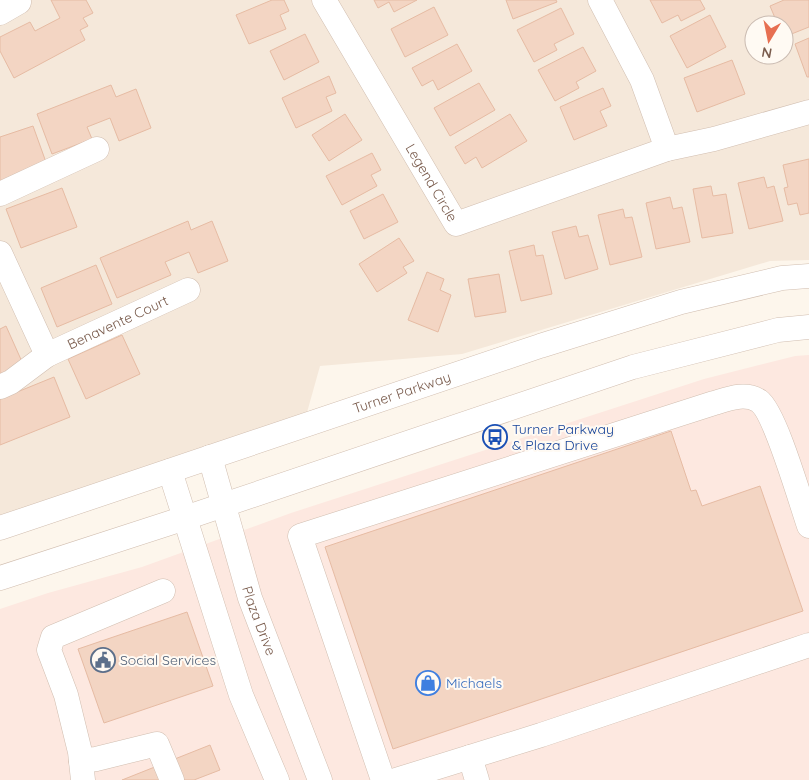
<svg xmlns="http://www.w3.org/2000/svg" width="809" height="780" viewBox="0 0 809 780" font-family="Quicksand,sans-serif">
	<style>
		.residential { fill: #f5e8da; fill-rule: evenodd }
		.commercial { fill: #fde8e0 }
		.building { fill: #f3d5c3; stroke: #e6bba3 }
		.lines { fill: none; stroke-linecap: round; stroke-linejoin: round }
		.minor-casing { stroke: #d1beb0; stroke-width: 25 }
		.minor { stroke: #fff; stroke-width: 24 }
		.labels { text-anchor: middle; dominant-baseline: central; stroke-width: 4; stroke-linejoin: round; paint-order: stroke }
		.street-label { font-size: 14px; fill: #7a5c4d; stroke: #fffaf3 }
		.transit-label { font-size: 14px; fill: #164399; stroke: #fffaf3; text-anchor: start }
		.service-label { font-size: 14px; fill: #4e5e75; stroke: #fffaf3; text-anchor: start }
		.shop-label { font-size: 14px; fill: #366cbe; stroke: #fffaf3; text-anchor: start }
	</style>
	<rect width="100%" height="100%" fill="#fdf6ec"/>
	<!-- residential -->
	<path class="residential" d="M0,0H809V260L770,261L462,354L320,366L306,416L0,518ZM754,25H784V55H754Z"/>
	<!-- commercial -->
	<polygon class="commercial" points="809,355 809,780 0,780 0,609 48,593 142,567 291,513 704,379 795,356"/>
	<!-- building -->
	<g class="building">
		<polygon points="51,0 86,0 93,13 83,18 88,26 80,30 85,40 14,78 0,51 0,37 30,22 35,31 60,18"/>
		<polygon points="272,0 284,0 289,11 280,15 286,29 249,44 236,15"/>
		<polygon points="374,0 417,0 394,12 389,2 378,8"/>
		<polygon points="506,0 556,0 557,2 513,19"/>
		<polygon points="650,0 700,0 705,9 681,21 678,15 662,23"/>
		<polygon points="784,0 809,0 809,27 784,37 784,25 778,25 770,6"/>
		<polygon points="434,7 448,35 405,57 391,29"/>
		<polygon points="561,8 574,34 554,44 557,50 534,62 517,30"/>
		<polygon points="710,15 726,47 687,68 670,36"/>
		<polygon points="305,34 319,62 284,80 270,51"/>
		<polygon points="809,38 809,77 807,77 795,44"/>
		<polygon points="457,44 472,71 438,90 433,80 422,86 412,68"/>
		<polygon points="583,47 596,71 576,82 579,88 555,101 538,70"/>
		<polygon points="732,60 745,94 697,112 684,78"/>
		<polygon points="329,76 336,93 326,97 332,111 296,128 282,98"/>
		<polygon points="479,83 495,110 450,136 434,108"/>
		<polygon points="111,85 116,97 136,89 151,128 119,141 110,118 87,127 92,139 52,154 37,114"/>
		<polygon points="603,88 611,106 600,111 607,126 574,140 560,107"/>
		<polygon points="345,114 362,140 329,161 312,135"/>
		<polygon points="510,114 527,141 482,168 476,157 465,164 455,147"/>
		<polygon points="33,126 47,165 0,181 0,137"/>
		<polygon points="372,153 381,170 371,175 377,186 342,205 326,176"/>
		<polygon points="809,159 809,213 800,215 797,203 788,205 784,188 788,187 783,165"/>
		<polygon points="764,177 767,188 774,186 783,221 749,229 738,183"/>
		<polygon points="711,186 713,196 726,194 733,233 702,238 693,189"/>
		<polygon points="62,188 77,227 21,248 6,209"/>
		<polygon points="383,194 398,222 364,239 350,211"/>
		<polygon points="670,197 673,209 682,207 690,242 656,249 646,203"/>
		<polygon points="623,209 625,218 632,217 642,257 610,265 598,215"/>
		<polygon points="188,221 191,230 212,221 228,261 198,273 189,252 165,262 171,275 117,298 100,258"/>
		<polygon points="576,226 579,237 588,235 598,269 565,279 552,232"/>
		<polygon points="399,238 414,261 403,267 407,273 377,292 359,264"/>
		<polygon points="534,245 536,256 543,255 552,294 521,301 509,251"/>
		<polygon points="96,265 112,304 57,327 41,288"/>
		<polygon points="427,272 444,279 440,290 451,295 438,332 408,320"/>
		<polygon points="499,274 506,312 475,317 468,279"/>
		<polygon points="6,326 23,364 0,374 0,329"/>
		<polygon points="122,335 140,374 86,399 68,359"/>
		<polygon points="54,377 70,417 0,445 0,399"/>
		<polygon points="671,431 691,491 696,490 702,506 760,486 803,611 393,749 325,547"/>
		<polygon points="187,612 213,686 104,723 78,649"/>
		<polygon points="210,745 220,770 194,780 122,780"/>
	</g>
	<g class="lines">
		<defs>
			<g id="minor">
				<path id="s1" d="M324,0L456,224L667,149L714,139L809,112"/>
				<polyline points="600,0 642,80 667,149"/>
				<polyline points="0,13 19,2"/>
				<polyline points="0,194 97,149"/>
				<polyline points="0,253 47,355"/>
				<path id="s2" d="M0,387L11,382L47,355L188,290"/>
				<path id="s3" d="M210,457L250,598L320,780"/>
				<polyline points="170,471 241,695 277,780"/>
				<path id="s4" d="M0,528L540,346L681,302L782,278L809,276"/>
				<polyline points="0,578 185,518 633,367 778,330 809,327"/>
				<polyline points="470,757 477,780"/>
				<polyline points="81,761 96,759 157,744 172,780"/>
				<polyline points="83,780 80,752 66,695 49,650 53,637 163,591"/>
				<path d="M383,780L300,536L714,403C728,399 745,392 759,401C775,412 801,503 809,526"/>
				<polyline points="396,780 541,735 809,645"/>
			</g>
		</defs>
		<!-- minor casing -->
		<use href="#minor" class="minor-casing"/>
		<!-- minor -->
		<use href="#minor" class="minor"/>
	</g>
	<!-- icons -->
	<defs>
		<symbol id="bus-ring" viewBox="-11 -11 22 22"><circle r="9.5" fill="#fffaf3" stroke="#1a4fb4" stroke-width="1.5"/><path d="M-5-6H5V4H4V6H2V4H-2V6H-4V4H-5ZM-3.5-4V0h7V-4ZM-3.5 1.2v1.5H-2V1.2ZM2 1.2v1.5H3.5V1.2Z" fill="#1a4fb4"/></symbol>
		<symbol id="civic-ring" viewBox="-11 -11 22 22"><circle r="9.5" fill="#fffaf3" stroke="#5c6f8a" stroke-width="1.5"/><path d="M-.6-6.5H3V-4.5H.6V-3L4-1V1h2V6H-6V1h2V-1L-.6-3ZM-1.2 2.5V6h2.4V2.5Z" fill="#5c6f8a"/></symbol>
		<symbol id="shop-ring" viewBox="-11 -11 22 22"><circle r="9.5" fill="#fffaf3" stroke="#3f7fe0" stroke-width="1.5"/><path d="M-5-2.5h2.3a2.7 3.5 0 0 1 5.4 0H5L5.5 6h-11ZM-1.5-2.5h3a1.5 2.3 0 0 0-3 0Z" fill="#3f7fe0"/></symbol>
	</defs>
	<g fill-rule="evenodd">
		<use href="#bus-ring" x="481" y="423" width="28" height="28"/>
		<use href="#civic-ring" x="89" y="646" width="28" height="28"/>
		<use href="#shop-ring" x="414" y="669" width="28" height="28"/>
	</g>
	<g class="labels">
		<!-- street labels -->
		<g class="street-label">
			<text stroke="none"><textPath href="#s1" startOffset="212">Legend Circle</textPath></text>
			<text stroke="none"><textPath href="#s2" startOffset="135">Benavente Court</textPath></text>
			<text stroke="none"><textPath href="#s4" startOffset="424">Turner Parkway</textPath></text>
			<text stroke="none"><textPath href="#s3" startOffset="171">Plaza Drive</textPath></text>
		</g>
		<!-- transit labels -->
		<g class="transit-label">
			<text x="512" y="429">Turner Parkway<tspan x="512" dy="16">&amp; Plaza Drive</tspan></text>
		</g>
		<!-- service labels -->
		<g class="service-label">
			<text x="120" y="660">Social Services</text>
		</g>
		<!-- shop labels -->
		<g class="shop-label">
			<text x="446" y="683">Michaels</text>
		</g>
	</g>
	<!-- north arrow -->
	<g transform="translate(769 40) rotate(190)"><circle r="24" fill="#fffaf3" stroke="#cabbb1"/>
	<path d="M0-4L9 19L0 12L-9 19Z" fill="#e76f51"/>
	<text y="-8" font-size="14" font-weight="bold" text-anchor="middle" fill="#7a5c4d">N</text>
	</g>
</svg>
